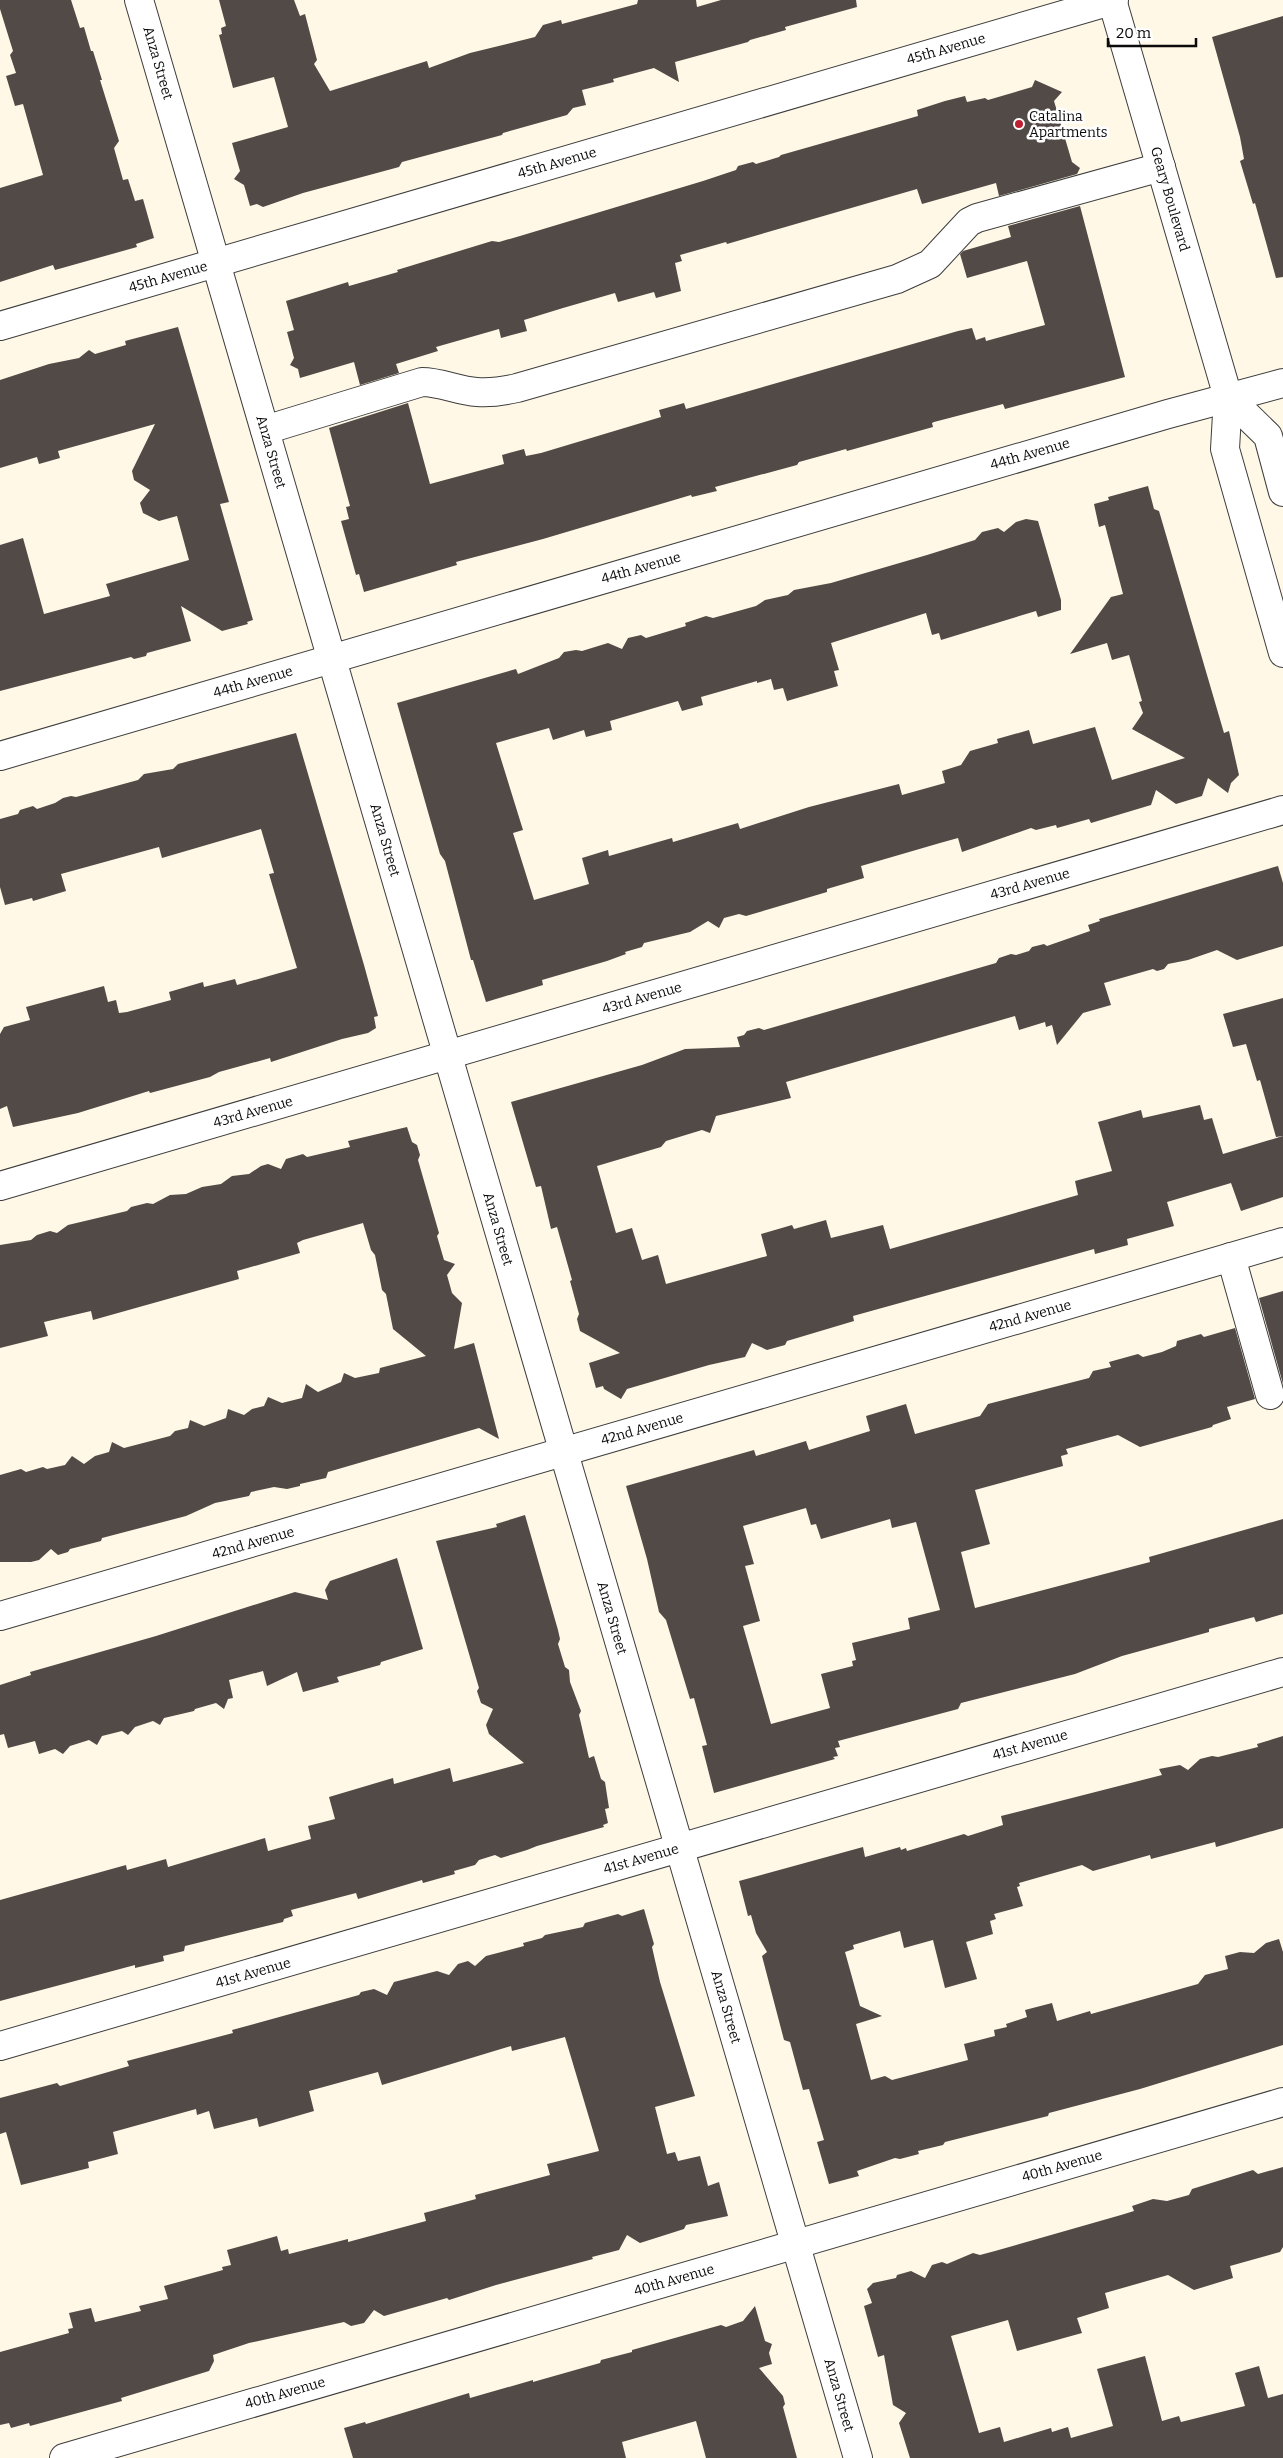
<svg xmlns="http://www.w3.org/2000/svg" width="1283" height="2458" viewBox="0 0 1283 2458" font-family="Bitter,serif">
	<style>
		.building { fill: #524a46; fill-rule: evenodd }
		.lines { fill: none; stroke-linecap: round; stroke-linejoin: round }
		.minor-casing { stroke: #3d3d3d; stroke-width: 30 }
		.minor { stroke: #fff; stroke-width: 28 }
		.poi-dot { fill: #bc1f31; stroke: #fff; stroke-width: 2 }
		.labels { text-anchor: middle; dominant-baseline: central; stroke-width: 5; stroke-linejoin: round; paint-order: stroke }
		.street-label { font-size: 14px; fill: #0a0a0a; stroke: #fff }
		.poi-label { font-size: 14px; fill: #0a0a0a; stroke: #fff; text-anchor: start }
	</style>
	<rect width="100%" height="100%" fill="#fff8e6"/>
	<!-- building -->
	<g class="building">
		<polygon points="0,0 71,0 80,28 84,27 91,51 93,51 102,80 100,80 119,141 114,148 123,180 128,179 135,201 143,199 154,238 136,244 137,247 55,270 53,265 0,282 0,188 43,175 23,104 15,106 6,76 16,73 10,55 13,51 0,9"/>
		<polygon points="219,0 294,0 300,16 305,14 317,60 314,64 330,91 427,61 429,68 470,53 535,37 543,25 561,20 562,24 637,4 638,0 696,0 697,7 721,0 856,0 857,7 785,27 786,30 750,40 748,42 675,62 679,82 654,68 613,79 614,82 582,90 586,105 573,108 567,115 503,133 502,135 402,162 399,167 303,193 263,207 257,204 250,206 244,185 234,179 240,171 232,143 288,127 274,77 233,88 219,35 222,34 221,28 226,26"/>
		<polygon points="1283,16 1283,277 1276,278 1255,203 1253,204 1240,161 1244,159 1240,137 1212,37"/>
		<polygon points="1035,80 1062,92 1054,101 1072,162 1080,168 1077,174 999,196 996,183 922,204 917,189 727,244 726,242 680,255 682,261 675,263 681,291 656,298 654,292 618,302 615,293 563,308 524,320 527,331 501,338 499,329 436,347 438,351 396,364 399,373 360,385 354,362 300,378 298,369 290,365 294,358 287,332 294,330 286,301 348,282 349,286 398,272 397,270 492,241 499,242 520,236 703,181 736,170 738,166 753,162 756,164 779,157 781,155 918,116 917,110 945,101 965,96 967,102 985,98 988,100 1032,87"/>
		<polygon points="1080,206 1125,377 1005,409 1003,404 934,422 932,423 933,427 847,451 846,449 799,462 797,465 715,487 717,491 692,497 691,495 543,539 456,562 457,565 364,592 359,574 356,575 341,521 349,519 346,507 350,506 329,428 408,403 430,484 504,464 502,455 524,449 526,456 541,453 661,417 659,410 684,403 686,409 958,331 972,328 976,340 985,337 986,341 1045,325 1027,261 967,278 960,254 963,251 1011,237 1008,226"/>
		<polygon points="178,327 229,502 220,504 253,620 247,622 248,624 222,631 181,606 191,641 147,653 146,656 134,659 131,657 0,691 0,545 23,538 44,614 110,596 106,584 189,560 177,516 159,521 143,513 140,503 150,490 134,480 132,471 155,424 58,451 60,458 39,464 37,457 0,468 0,380 49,364 79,358 89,350 95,354 126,345 125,341"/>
		<polygon points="1148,486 1154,509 1159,511 1224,733 1229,731 1239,775 1231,783 1228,793 1208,778 1202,796 1176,804 1156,790 1151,805 1091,823 1089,819 1057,828 1056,825 1036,830 1031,828 962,852 958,838 940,843 861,866 864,878 827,889 827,892 746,916 739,914 724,918 719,928 708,921 690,932 644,943 642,947 625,952 626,954 607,961 542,980 543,985 486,1002 473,960 471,960 445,861 440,854 397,703 516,669 518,674 559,658 564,652 576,650 582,651 608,643 622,649 628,638 641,635 646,638 686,626 685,623 706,616 713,618 756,606 765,600 788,595 794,590 831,583 927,555 975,540 982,532 998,528 1004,532 1016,522 1026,519 1038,521 1061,600 1061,610 1038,617 1036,611 941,640 939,633 932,635 926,613 831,643 839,670 834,671 838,686 787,701 783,688 774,690 771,679 757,683 757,681 701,697 703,705 682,711 678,701 610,721 612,730 586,737 584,730 553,740 549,728 496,743 523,830 513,833 534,900 589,884 582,858 608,850 609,856 672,838 673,842 738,823 740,829 809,807 899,784 902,795 945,783 942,771 961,765 970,751 998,743 997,739 1029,730 1033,744 1095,727 1112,780 1185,758 1132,729 1143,713 1139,702 1142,701 1129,655 1112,660 1107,643 1070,654 1111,597 1123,594 1105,525 1099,527 1094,504 1109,500 1108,497"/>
		<polygon points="296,733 364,965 378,1016 374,1017 376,1028 368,1033 342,1039 271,1062 270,1058 219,1072 210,1077 150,1093 149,1091 78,1113 13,1127 7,1106 0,1109 0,1034 4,1027 30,1020 26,1007 104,986 108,1002 116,1000 119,1013 127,1012 171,1000 169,992 203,982 204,987 235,979 237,985 297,968 269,874 274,873 261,829 162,858 159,847 61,874 66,891 33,901 32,898 5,905 0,887 0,819 18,814 20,810 33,806 37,809 55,803 63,798 71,796 76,797 138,780 144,774 173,769 178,764"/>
		<polygon points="1278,866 1283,883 1283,946 1237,960 1217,950 1188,960 1168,964 1164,969 1157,971 1153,969 1104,983 1111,1005 1083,1013 1057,1045 1052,1025 1046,1027 1045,1022 1019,1030 1015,1016 786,1082 791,1098 716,1116 710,1133 702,1130 666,1141 661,1147 597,1166 616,1233 632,1228 642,1260 658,1255 666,1284 767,1256 761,1234 792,1225 794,1229 826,1220 831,1238 883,1225 890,1249 1078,1195 1075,1181 1112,1171 1098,1122 1141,1110 1143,1118 1200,1105 1204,1120 1212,1118 1223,1154 1283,1136 1283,1197 1241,1211 1231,1183 1167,1202 1174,1226 1127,1239 1128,1245 1095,1254 1094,1249 853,1316 854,1321 787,1341 785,1345 767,1350 752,1343 745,1357 709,1365 627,1389 621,1399 604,1389 603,1386 596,1388 589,1363 620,1353 580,1331 577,1319 579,1314 570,1281 572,1280 557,1227 551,1229 541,1186 536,1187 511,1102 642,1065 685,1049 740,1047 737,1037 744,1035 747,1031 759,1028 764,1030 996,963 999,958 1011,954 1016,955 1029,951 1032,947 1044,944 1047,946 1090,931 1088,925 1100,921 1099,919"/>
		<polygon points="1283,998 1283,1136 1276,1137 1260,1080 1257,1081 1246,1044 1233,1047 1223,1014"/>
		<polygon points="407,1127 412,1142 417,1145 420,1155 418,1160 439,1233 437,1236 444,1260 455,1264 447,1275 452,1293 462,1303 454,1349 474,1343 499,1439 479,1428 328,1472 326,1478 300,1484 300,1486 287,1489 274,1487 251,1492 249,1496 215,1503 186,1516 102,1538 101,1541 70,1549 68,1552 58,1555 51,1549 39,1560 31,1562 0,1562 0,1475 21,1469 26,1472 43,1467 47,1469 65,1465 72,1456 84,1464 95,1456 109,1452 112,1442 124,1448 170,1436 175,1431 188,1428 190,1420 204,1426 226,1418 228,1409 244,1415 252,1409 264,1406 268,1397 282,1403 302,1398 306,1384 318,1392 341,1382 344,1373 355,1378 379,1373 380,1368 426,1356 393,1329 386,1294 382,1290 375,1255 371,1250 363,1223 303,1240 297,1243 300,1253 237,1271 239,1279 93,1320 91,1311 44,1322 48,1336 0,1348 0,1245 31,1240 37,1235 50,1231 57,1233 68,1225 127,1211 131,1207 147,1203 153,1204 170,1195 186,1194 202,1187 221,1184 232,1176 249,1174 261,1166 268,1164 281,1169 286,1159 303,1154 307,1157 350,1147 348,1141"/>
		<polygon points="1283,1291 1283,1384 1259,1298"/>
		<path d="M1235,1328L1255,1399L1227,1407L1231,1419L1213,1425L1212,1427L1140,1447L1118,1435L1066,1449L1068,1454L1061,1456L1063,1466L975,1490L990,1544L961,1552L975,1608L1150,1562L1149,1557L1283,1519V1614L1256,1622L1254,1617L1209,1629V1632L1122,1656L1075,1674L961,1703L958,1709L838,1741L840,1747L835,1748L838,1756L833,1757L835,1759L714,1793L702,1746L707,1745L694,1698L690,1699L666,1620L659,1612L647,1559L626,1486L754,1450L756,1456L806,1441L809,1450L870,1431L866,1416L906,1404L915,1434L980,1416L988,1404L1089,1378L1093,1371L1111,1367L1109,1362L1138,1354L1143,1357L1162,1352L1176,1346L1177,1341L1201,1334L1204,1337ZM806,1508L811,1525L816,1524L821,1539L890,1519L892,1528L916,1522L940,1610L908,1618L910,1629L852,1643L856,1660L852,1661L853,1666L821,1674L830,1708L771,1724L743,1626L760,1621L745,1566L754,1564L743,1526Z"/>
		<polygon points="525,1515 558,1630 560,1639 558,1644 565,1667 569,1670 570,1682 581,1711 579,1715 589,1758 594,1756 601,1779 605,1782 609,1808 605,1809 608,1823 603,1825 604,1827 537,1846 527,1850 501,1858 495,1855 479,1860 475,1865 454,1871 455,1874 423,1883 422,1880 358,1899 356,1893 291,1910 293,1916 284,1919 283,1922 185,1946 184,1951 163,1956 164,1961 135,1968 135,1965 0,2001 0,1900 126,1865 127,1870 166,1859 168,1867 265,1838 268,1851 311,1839 308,1826 335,1819 329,1797 393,1778 394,1784 450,1768 453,1782 524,1763 489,1734 486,1725 493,1709 481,1703 477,1691 479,1688 436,1541 497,1527 496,1524"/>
		<polygon points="397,1558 423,1649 381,1662 380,1665 337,1677 339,1682 303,1692 297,1672 267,1686 263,1671 229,1680 233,1698 228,1699 224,1709 216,1703 195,1709 194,1711 164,1718 160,1725 153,1721 135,1727 128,1735 122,1731 102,1736 97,1745 89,1740 70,1746 63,1754 55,1749 39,1754 35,1741 8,1748 4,1734 0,1735 0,1685 31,1675 30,1672 156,1636 295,1592 328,1600 325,1590 330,1581"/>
		<polygon points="1283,1736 1283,1828 1216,1847 1215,1842 1151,1859 1150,1855 1093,1871 1082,1865 1019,1883 1020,1886 1017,1887 1023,1906 994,1914 996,1919 990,1921 993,1934 966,1942 977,1979 945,1988 933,1940 904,1948 900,1931 853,1945 854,1949 845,1952 860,2006 882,2016 856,2024 871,2080 885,2076 892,2080 968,2060 964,2044 995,2036 994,2030 1007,2027 1006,2024 1027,2017 1025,2010 1052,2003 1057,2021 1090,2011 1091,2014 1198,1984 1205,1975 1228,1969 1225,1956 1240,1952 1254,1953 1266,1943 1279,1939 1283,1952 1283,2045 1140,2089 1049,2113 1048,2116 945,2142 943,2145 918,2151 919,2154 900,2159 895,2158 857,2171 859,2176 829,2184 817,2142 824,2140 809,2089 803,2090 790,2042 784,2040 762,1956 767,1952 756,1933 751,1915 748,1916 739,1881 863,1847 865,1857 900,1847 901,1850 906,1848 907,1851 964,1834 968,1836 1003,1825 1001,1816 1162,1775 1159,1769 1180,1765 1188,1770 1200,1759 1212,1756 1218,1757 1258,1747 1257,1744"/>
		<polygon points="644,1909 654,1944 652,1947 660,1982 695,2096 655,2107 667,2154 675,2152 678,2161 700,2156 708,2186 719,2182 728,2216 686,2225 684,2229 640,2243 627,2235 619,2250 592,2257 593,2259 496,2285 449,2300 447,2298 384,2316 374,2310 364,2323 351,2326 344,2322 249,2343 213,2355 214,2361 209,2371 121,2398 122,2401 30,2426 29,2423 11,2428 9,2423 0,2425 0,2352 69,2333 68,2329 73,2328 69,2313 91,2308 95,2322 141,2311 139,2306 168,2299 164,2286 223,2270 222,2267 231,2265 227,2250 277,2236 281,2251 288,2249 289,2254 348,2239 348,2242 426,2221 424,2213 476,2199 475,2195 550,2175 547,2164 599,2151 565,2037 512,2051 511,2046 382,2085 378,2072 309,2091 314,2111 259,2127 257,2118 214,2129 209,2111 197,2115 196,2109 113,2132 118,2154 88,2162 89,2168 21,2185 6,2132 0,2134 0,2098 57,2083 60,2086 129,2066 127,2061 233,2033 232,2030 359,1995 361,1992 374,1989 387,1995 394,1982 437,1971 449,1975 458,1964 468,1961 475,1966 486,1956 524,1946 523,1943 542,1938 545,1935 583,1927 585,1923 618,1914 622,1916"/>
		<polygon points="1283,2167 1283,2247 1280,2252 1230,2266 1233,2278 1194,2290 1168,2275 1105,2293 1109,2308 1077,2318 1082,2333 1017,2351 1008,2320 951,2336 979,2433 1000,2427 1004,2442 1051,2428 1052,2432 1068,2427 1071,2438 1113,2426 1097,2369 1145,2356 1162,2421 1179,2416 1181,2422 1245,2406 1235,2373 1259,2366 1268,2398 1283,2394 1283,2458 910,2458 899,2423 906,2413 893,2405 884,2355 878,2357 864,2306 872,2303 867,2289 873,2283 896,2278 897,2275 911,2271 925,2278 932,2265 942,2262 947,2264 973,2253 980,2255 995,2251 1121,2215 1134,2211 1132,2206 1153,2199 1167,2201 1189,2195 1192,2189 1253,2170 1258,2174"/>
		<polygon points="755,2306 765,2341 772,2344 769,2353 772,2364 759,2368 783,2396 785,2404 783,2407 797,2458 706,2458 696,2421 622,2442 626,2458 353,2458 344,2428 365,2422 366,2424 469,2393 470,2398 533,2380 533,2382 600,2363 601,2360 632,2352 632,2350 721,2325 726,2327 743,2321"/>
	</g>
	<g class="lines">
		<defs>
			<g id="minor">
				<polyline points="139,0 858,2458"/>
				<polyline points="1112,0 1228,397 1225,449 1283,653"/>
				<polyline points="0,326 1114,0"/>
				<polyline points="1228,397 1268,436 1283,492"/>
				<path d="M265,430L422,382C441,382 458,391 477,392C491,393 504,391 517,388L897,279L930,264L969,222L977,218L1161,167"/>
				<polyline points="0,756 1168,414 1283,383"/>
				<polyline points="0,1186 1283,810"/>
				<polyline points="1231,1257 1270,1395"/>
				<polyline points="0,1616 1283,1242"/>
				<polyline points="0,2046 1283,1672"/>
				<polyline points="64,2458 1283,2102"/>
			</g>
		</defs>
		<!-- minor casing -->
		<use href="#minor" class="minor-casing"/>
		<!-- minor -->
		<use href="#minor" class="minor"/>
	</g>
	<!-- markers -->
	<circle class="poi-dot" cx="1019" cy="124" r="5"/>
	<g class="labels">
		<!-- street labels -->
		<g class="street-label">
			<text transform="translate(946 49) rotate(-16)">45th Avenue</text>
			<text transform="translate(158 63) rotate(74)">Anza Street</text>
			<text transform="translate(557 163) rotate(-16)">45th Avenue</text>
			<text transform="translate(1170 199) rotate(74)">Geary Boulevard</text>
			<text transform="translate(168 277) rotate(-16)">45th Avenue</text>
			<text transform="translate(271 452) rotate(74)">Anza Street</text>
			<text transform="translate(1030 454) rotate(-16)">44th Avenue</text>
			<text transform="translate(641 568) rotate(-16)">44th Avenue</text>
			<text transform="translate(253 682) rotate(-16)">44th Avenue</text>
			<text transform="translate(385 840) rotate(74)">Anza Street</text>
			<text transform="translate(1030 884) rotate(-16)">43rd Avenue</text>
			<text transform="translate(642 998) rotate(-16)">43rd Avenue</text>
			<text transform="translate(253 1112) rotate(-16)">43rd Avenue</text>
			<text transform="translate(498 1229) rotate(74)">Anza Street</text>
			<text transform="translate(1030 1316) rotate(-16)">42nd Avenue</text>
			<text transform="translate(642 1429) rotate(-16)">42nd Avenue</text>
			<text transform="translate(253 1543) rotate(-16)">42nd Avenue</text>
			<text transform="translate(612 1618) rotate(74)">Anza Street</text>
			<text transform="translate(1030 1745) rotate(-16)">41st Avenue</text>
			<text transform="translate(641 1859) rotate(-16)">41st Avenue</text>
			<text transform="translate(253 1973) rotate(-16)">41st Avenue</text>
			<text transform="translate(726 2007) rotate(74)">Anza Street</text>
			<text transform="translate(1062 2166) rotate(-16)">40th Avenue</text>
			<text transform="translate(674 2280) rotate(-16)">40th Avenue</text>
			<text transform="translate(285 2393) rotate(-16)">40th Avenue</text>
			<text transform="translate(839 2395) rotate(74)">Anza Street</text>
		</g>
		<!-- poi labels -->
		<g class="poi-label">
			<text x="1029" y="116">Catalina<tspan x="1029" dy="16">Apartments</tspan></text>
		</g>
	</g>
	<!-- scale -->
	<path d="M1108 38v8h88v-8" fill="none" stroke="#0a0a0a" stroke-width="2.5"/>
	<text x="1116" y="38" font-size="15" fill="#0a0a0a" stroke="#ffffff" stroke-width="4" paint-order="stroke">20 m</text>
</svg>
